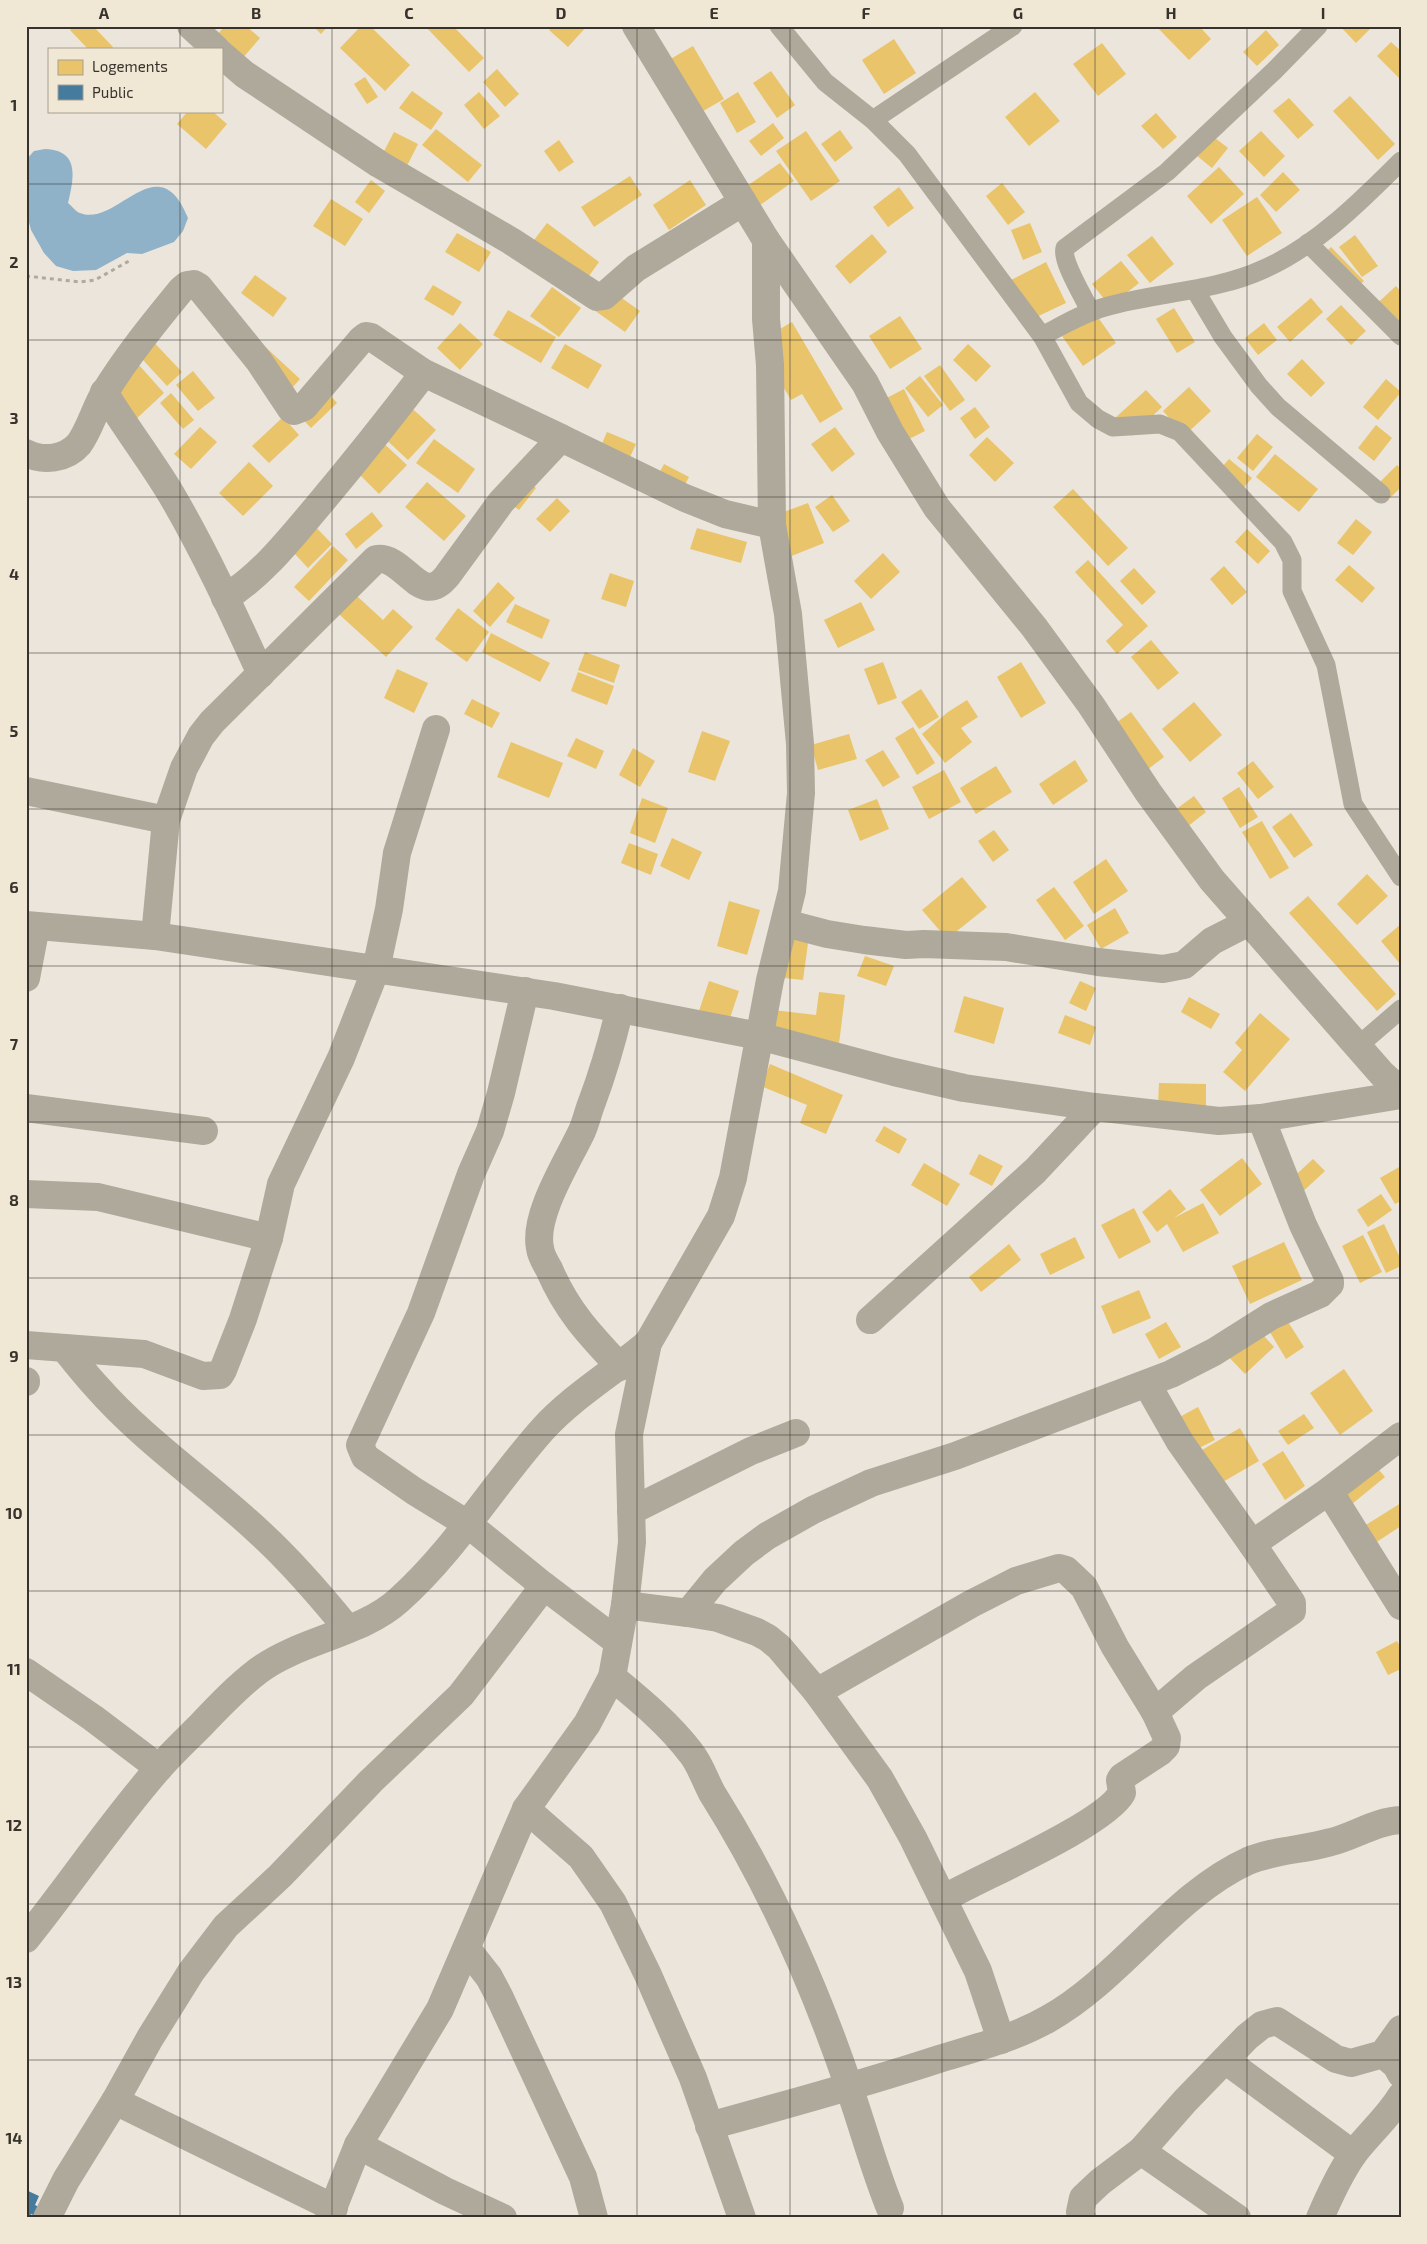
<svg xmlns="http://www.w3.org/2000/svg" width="1427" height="2244" viewBox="0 0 1427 2244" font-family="'Exo 2',sans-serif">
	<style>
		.water { fill: #8fb2c9 }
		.homes { fill: #e9c46a }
		.public { fill: #457b9d }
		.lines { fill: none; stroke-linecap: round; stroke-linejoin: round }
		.path { stroke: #afaaa0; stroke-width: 3; stroke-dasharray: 4 4; stroke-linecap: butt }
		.service { stroke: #afa99b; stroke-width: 19 }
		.minor { stroke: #afa99b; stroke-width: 28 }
		.grid { fill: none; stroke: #37332c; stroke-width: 1; stroke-opacity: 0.55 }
		.neatline { fill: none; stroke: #37332c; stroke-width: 2 }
		.grid-label { font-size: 16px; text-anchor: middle; font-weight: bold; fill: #37332c }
	</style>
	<rect width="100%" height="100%" fill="#ebe5db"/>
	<!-- water -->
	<path class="water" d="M45,149C80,150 74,178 68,203C72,206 76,212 80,213C117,228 158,143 188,218L183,231L174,242L142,254L127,253L96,270L73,271L56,266L44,253L31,230L26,211V160L34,151Z"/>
	<!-- homes -->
	<g class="homes">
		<polygon points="73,26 93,26 113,47 111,49 88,49 70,30"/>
		<polygon points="225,26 246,26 260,38 241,60 215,37"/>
		<polygon points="313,26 328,26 321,34"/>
		<polygon points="361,26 370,26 410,65 385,91 340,48"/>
		<polygon points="425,26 453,26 484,58 469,72"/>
		<polygon points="553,26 587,26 568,47 549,30"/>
		<polygon points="1156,26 1199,26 1211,39 1189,60"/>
		<polygon points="1340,26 1373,26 1356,43"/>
		<polygon points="1266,30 1279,45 1257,66 1243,52"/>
		<polygon points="894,39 916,73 884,94 862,60"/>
		<polygon points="1391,42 1401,51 1401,80 1377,56"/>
		<polygon points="1102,43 1126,74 1098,96 1073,64"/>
		<polygon points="693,46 724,99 698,114 667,61"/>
		<polygon points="497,69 519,94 505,107 483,82"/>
		<polygon points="771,71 795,105 777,118 753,83"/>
		<polygon points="365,77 378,97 367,104 354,84"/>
		<polygon points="412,91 443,113 431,130 399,108"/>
		<polygon points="479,92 500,116 484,129 464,105"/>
		<polygon points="738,92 756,122 737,133 720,103"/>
		<polygon points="1035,92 1060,121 1029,146 1005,117"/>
		<polygon points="1350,96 1395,144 1378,160 1333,111"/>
		<polygon points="1289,98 1314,125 1298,139 1273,111"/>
		<polygon points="188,111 212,111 227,124 206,149 177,124"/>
		<polygon points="1156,113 1177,137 1163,149 1141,126"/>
		<polygon points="773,123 784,138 761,156 749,141"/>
		<polygon points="436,129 482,165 468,182 422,145"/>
		<polygon points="840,130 853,148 835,162 821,144"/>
		<polygon points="806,131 840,181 811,201 776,151"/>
		<polygon points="1206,131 1228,148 1212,168 1191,151"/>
		<polygon points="1261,131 1285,156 1264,177 1239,151"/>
		<polygon points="394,132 418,144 402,176 378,163"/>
		<polygon points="559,140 574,162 559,172 544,151"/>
		<polygon points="780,163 794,181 753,210 740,191"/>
		<polygon points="1219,167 1244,194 1211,224 1187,196"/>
		<polygon points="1283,172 1300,190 1276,212 1260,195"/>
		<polygon points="630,176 642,195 594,227 581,207"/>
		<polygon points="371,180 385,191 369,213 355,202"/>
		<polygon points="690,180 706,205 669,230 653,205"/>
		<polygon points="1002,183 1025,212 1008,225 986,196"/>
		<polygon points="899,187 914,208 888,227 873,207"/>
		<polygon points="1257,197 1282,233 1247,256 1222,220"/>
		<polygon points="331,199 363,219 345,246 313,226"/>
		<polygon points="547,223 599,262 579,290 525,252"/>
		<polygon points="1030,223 1042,252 1023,260 1011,230"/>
		<polygon points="457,233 491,252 479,272 445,252"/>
		<polygon points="872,234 887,252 850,284 835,266"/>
		<polygon points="1355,235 1378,266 1362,277 1339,247"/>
		<polygon points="1152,236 1174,264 1150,283 1127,255"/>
		<polygon points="1331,247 1364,281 1349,295 1316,261"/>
		<polygon points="1121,261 1139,283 1110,306 1092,284"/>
		<polygon points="1046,262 1066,303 1030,320 1011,280"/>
		<polygon points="255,275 287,298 273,317 241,293"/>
		<polygon points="433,285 462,302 453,316 424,299"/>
		<polygon points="1396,286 1401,292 1401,318 1387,331 1369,311"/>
		<polygon points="552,287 581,308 559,337 530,316"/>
		<polygon points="609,289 640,311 625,332 594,310"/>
		<polygon points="1311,298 1323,312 1290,342 1277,327"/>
		<polygon points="1341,305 1366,331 1351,345 1326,319"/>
		<polygon points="1174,308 1195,342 1177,353 1156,319"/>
		<polygon points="508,310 556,337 541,363 493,335"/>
		<polygon points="1095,313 1116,343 1083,366 1062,336"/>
		<polygon points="900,316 922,349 890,369 869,336"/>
		<polygon points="792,322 843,409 820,423 802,394 791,400 757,342"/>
		<polygon points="460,323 483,344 460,370 437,348"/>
		<polygon points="1264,323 1277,340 1258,355 1245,338"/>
		<polygon points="146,334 182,372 167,386 132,348"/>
		<polygon points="260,342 300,379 283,398"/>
		<polygon points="565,344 602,365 588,389 551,368"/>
		<polygon points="968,344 991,366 976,382 953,360"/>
		<polygon points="1302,359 1325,383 1311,397 1287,374"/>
		<polygon points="138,364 164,393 134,421 108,392"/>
		<polygon points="940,365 965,400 950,411 924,376"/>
		<polygon points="193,371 215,398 198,411 176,385"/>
		<polygon points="920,376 943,405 928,417 905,388"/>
		<polygon points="1386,379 1401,392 1378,420 1363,407"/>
		<polygon points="320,384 337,403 311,428 293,409"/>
		<polygon points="1189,387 1211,411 1185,435 1163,411"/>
		<polygon points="904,389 925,431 901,443 879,402"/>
		<polygon points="1146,390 1162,407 1131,436 1115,418"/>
		<polygon points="171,393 194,420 183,429 160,403"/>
		<polygon points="406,403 436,430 408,460 379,433"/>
		<polygon points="975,407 990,427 975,439 960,418"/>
		<polygon points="283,417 299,435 269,463 252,446"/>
		<polygon points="1376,425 1392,438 1374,461 1358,448"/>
		<polygon points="200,427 217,442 191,469 174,454"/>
		<polygon points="835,427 855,454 832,472 811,444"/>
		<polygon points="607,432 636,444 625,468 597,455"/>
		<polygon points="1257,434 1273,447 1253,471 1237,458"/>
		<polygon points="987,437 1014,463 995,482 969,455"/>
		<polygon points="378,438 407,465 379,494 351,466"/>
		<polygon points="434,439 475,469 458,493 416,463"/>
		<polygon points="1275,454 1318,489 1299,512 1256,477"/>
		<polygon points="1229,459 1252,478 1240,492 1217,473"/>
		<polygon points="249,462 273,486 243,516 219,493"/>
		<polygon points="664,464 689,477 679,496 654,483"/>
		<polygon points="1397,465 1401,469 1401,487 1390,498 1377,485"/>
		<polygon points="519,475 536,488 519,510 501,497"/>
		<polygon points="427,482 466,516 444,541 405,507"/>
		<polygon points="1073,489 1128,548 1108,566 1053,507"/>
		<polygon points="832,495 850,521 833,532 815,507"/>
		<polygon points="557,498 570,511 550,532 536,519"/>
		<polygon points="808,503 824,543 789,557 773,516"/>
		<polygon points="372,512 383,526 356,549 345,534"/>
		<polygon points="305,516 332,544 308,568 281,539"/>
		<polygon points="1356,519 1372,532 1353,555 1337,543"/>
		<polygon points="697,528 747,542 741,563 690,549"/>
		<polygon points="1247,529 1270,551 1258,564 1235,542"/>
		<polygon points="333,546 348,560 309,601 294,587"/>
		<polygon points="883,553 900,572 871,599 854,581"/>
		<polygon points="1088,560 1148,626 1117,654 1106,641 1123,625 1075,572"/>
		<polygon points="1349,565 1375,588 1362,603 1335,580"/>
		<polygon points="1224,566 1247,592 1232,605 1210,579"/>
		<polygon points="1134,568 1156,592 1142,605 1120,581"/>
		<polygon points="610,573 634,581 626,607 601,599"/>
		<polygon points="498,582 515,598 490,627 473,611"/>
		<polygon points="347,587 383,620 393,609 413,627 386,657 330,606"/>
		<polygon points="861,602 875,630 838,648 824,620"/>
		<polygon points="515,604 550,620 542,639 506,622"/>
		<polygon points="458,608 489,632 467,662 435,639"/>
		<polygon points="491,633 550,663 540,682 482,652"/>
		<polygon points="1151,640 1179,673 1158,690 1131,657"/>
		<polygon points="585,652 620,665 614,683 578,670"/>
		<polygon points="883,662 897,698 878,705 864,669"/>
		<polygon points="1021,662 1046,703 1021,718 997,677"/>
		<polygon points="397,669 428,683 414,713 384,698"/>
		<polygon points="578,672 614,686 607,705 571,691"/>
		<polygon points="921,689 939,717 919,729 901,702"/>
		<polygon points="472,699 500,713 492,728 464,714"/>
		<polygon points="967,700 978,717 961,728 972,742 945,763 922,734 948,712"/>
		<polygon points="1194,702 1222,735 1190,762 1162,729"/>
		<polygon points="1131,712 1164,757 1143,773 1109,728"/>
		<polygon points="913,727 935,763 917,775 895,738"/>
		<polygon points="702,731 730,741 715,781 688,772"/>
		<polygon points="849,734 857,759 818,770 811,745"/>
		<polygon points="576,738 604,751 596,769 567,756"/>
		<polygon points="511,742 563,763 549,798 497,777"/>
		<polygon points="633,748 655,761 640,787 619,775"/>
		<polygon points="883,750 900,777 883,787 865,760"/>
		<polygon points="1075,760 1088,781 1053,805 1039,784"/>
		<polygon points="1253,761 1274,787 1258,799 1237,773"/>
		<polygon points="996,766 1012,792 976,814 960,788"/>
		<polygon points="944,770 961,802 929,819 912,787"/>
		<polygon points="1239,787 1258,817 1240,828 1222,798"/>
		<polygon points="1194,796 1206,812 1187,827 1175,810"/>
		<polygon points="642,798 668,808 655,843 630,833"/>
		<polygon points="877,799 889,829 860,841 848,810"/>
		<polygon points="1291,813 1313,845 1294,858 1272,827"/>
		<polygon points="1262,821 1289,868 1270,879 1242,832"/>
		<polygon points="994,830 1009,850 993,862 978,841"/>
		<polygon points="672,838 702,852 689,880 660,866"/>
		<polygon points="629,843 658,854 651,875 621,863"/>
		<polygon points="1106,859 1128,891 1094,914 1073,882"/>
		<polygon points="1367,874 1388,896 1357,925 1337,904"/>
		<polygon points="962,877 987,907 947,939 922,910"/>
		<polygon points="1054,887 1084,926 1065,940 1036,900"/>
		<polygon points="1308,896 1396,994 1377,1011 1289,913"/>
		<polygon points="729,901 760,910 747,955 717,946"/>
		<polygon points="1115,908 1129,933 1101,949 1087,925"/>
		<polygon points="1401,924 1401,965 1381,941"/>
		<polygon points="792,933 809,936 803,980 784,978"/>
		<polygon points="865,956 894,966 886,986 857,976"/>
		<polygon points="709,981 739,991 729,1021 699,1011"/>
		<polygon points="1080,981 1096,988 1086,1011 1069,1003"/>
		<polygon points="819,992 845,995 839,1044 770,1035 773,1010 816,1015"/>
		<polygon points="964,996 1004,1008 994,1044 954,1032"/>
		<polygon points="1189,997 1220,1014 1211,1029 1181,1012"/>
		<polygon points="1260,1013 1290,1039 1245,1091 1223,1072 1242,1050 1235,1043"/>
		<polygon points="1065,1015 1096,1027 1090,1045 1058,1033"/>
		<polygon points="770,1064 843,1095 826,1134 800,1123 807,1105 761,1086"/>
		<polygon points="1159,1083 1206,1084 1206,1107 1158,1105"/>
		<polygon points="884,1126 907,1139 899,1154 875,1141"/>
		<polygon points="979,1154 1003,1166 992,1186 969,1174"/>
		<polygon points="1242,1158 1262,1184 1220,1216 1200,1190"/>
		<polygon points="1313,1159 1325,1171 1298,1196 1287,1183"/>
		<polygon points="924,1163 960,1184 947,1206 911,1185"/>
		<polygon points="1401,1166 1401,1201 1395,1204 1380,1178"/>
		<polygon points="1170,1189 1186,1209 1174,1218 1203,1203 1219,1233 1183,1252 1167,1224 1157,1232 1142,1212"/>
		<polygon points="1381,1194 1392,1210 1368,1227 1357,1210"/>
		<polygon points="1134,1208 1151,1242 1119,1259 1101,1225"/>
		<polygon points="1384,1224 1401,1260 1401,1266 1386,1273 1367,1232"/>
		<polygon points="1363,1235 1382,1272 1360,1283 1342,1246"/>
		<polygon points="1075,1237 1085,1258 1050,1275 1040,1254"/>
		<polygon points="1284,1242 1302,1280 1250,1304 1232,1266"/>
		<polygon points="1009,1244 1021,1260 981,1292 969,1277"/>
		<polygon points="1139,1290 1151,1318 1113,1334 1101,1306"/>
		<polygon points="1283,1314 1304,1347 1286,1359 1265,1324"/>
		<polygon points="1166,1322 1181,1347 1159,1359 1145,1334"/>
		<polygon points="1253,1324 1274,1347 1245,1374 1224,1352"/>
		<polygon points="1344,1369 1373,1411 1340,1435 1310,1393"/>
		<polygon points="1198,1407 1215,1440 1191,1452 1174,1420"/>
		<polygon points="1304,1414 1314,1428 1288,1445 1278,1431"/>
		<polygon points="1240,1428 1259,1461 1214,1487 1195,1454"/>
		<polygon points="1283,1451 1305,1486 1285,1500 1262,1464"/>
		<polygon points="1369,1458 1385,1477 1352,1504 1336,1485"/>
		<polygon points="1401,1503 1401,1526 1372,1545 1361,1528"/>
		<polygon points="1397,1641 1401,1648 1401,1669 1388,1675 1376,1652"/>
	</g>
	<!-- public -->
	<polygon class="public" points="26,2190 39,2196 35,2205 41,2208 36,2216 31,2214 29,2218 26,2218"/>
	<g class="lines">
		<!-- path -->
		<polyline class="path" points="26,276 80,282 95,280 129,261"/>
		<!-- service -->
		<g class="service">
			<polyline points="779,26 825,82 873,120 907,154 1042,336 1079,403 1098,419 1113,427 1160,424 1180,432 1283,542 1292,560 1292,591 1326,665 1353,804 1401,877"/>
			<polyline points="873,120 1013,26"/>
			<polyline points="1308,243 1401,336"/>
			<polyline points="1195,290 1223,337 1259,386 1278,407 1381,494"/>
			<path d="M1090,311C1084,297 1061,261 1065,248L1167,172L1274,71L1318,26"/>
			<path d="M1042,336C1063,325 1083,313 1105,307C1157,292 1214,292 1264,269C1316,246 1361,201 1401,161"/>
			<polyline points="1358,1046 1401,1009"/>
		</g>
		<!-- minor -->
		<g class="minor">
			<polyline points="191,26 216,49"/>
			<polyline points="221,54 244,74 379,164 511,241 597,297 604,296 636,268 743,202"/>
			<polyline points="766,240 865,383 890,432 937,508 1034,627 1091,705 1148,792 1212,880 1382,1074 1401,1091"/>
			<path d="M104,392C125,427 150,459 171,494C205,552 233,613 261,674"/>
			<path d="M26,453C43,462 66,459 79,444C90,429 95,408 105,392C127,356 154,323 181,290L187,285L194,284L199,287L259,361L291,409L294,411L304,407L361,340L366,336L371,337L424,373L561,438"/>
			<path d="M225,598C262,575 289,540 317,507C354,463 389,419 424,373"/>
			<polyline points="26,791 166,820"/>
			<polyline points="785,923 827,934 864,940 906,945 924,944 1006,947 1098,962 1163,969 1184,965 1212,941 1249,922"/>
			<polyline points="26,925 155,936 554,996 759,1036 894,1072 964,1088 1095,1107 1219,1121 1261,1118 1401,1095"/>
			<path d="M155,936L166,820L184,768L201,736L212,722L376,559C405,555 420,609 447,576L501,502L561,438L685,498L725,514L772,525"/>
			<polyline points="26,978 36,926"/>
			<polyline points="525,991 501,1093 490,1131 471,1174 421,1313 360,1445 365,1457 414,1491 469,1525 544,1586 618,1642"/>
			<polyline points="26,1108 204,1131"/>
			<polyline points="26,1194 98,1197 269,1238"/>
			<polyline points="870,1320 1035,1171 1095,1107"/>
			<polyline points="26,1345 144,1354 203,1376 220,1375 223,1370 243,1319 269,1238 281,1184 341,1058 376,969 389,909 397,853 436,729"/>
			<path d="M64,1348C75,1361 85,1374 96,1386C144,1441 207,1483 260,1533C292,1562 320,1595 347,1628"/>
			<path d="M620,1367C589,1334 567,1311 549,1269C545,1262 541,1256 540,1248C533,1215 568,1161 582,1131C586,1122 588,1112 592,1102C604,1070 612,1042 620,1008"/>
			<polyline points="26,1381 26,1382"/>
			<polyline points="1147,1384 1180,1442 1252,1544 1329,1491 1401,1436"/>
			<polyline points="1329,1491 1401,1606"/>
			<polyline points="631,1511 751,1451 796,1433"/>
			<polyline points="625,1605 688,1613 715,1580 744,1553 767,1536 813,1510 871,1483 955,1456 1171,1374 1214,1352 1271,1316 1320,1294 1330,1284 1330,1281 1303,1225 1261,1118"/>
			<polyline points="688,1613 718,1618 757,1632 768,1638 779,1647 817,1692 880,1779 913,1838 978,1971 1001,2040"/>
			<polyline points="26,1672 93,1718 159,1768"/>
			<path d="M612,1677C640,1700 669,1724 691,1753C700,1764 705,1780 712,1793C770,1885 814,1984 849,2087C863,2127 874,2169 890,2208"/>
			<path d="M817,1692L971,1604L1016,1581L1059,1568L1066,1570L1084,1587L1115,1647L1155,1712L1167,1738L1166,1746L1160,1752L1122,1777L1120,1780L1122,1793C1104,1825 981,1877 943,1899"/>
			<polyline points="1155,1712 1196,1677 1292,1611 1292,1603 1252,1544"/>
			<polyline points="526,1809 581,1857 613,1903 648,1975 693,2078 742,2218"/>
			<path d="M26,1939C71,1883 111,1823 158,1769C171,1754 186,1740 201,1725C219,1706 237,1687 258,1671C299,1640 362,1634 399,1600C455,1550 493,1485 543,1429C573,1396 614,1372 648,1343"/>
			<polyline points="467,1949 489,1977 499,1996 583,2177 594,2218"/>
			<polyline points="1383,2054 1396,2065 1401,2074"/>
			<polyline points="1225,2060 1353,2154"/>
			<polyline points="115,2101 334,2208"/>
			<path d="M709,2126C786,2105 863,2084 939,2059C975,2048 1015,2038 1048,2019C1121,1978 1173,1895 1248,1861C1274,1850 1304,1850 1331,1842C1355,1836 1376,1821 1401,1820"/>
			<polyline points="358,2145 445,2191 503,2218"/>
			<polyline points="1141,2151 1237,2218"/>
			<polyline points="47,2218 66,2180 115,2101 150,2038 191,1972 226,1926 280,1876 371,1781 461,1695 544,1586"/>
			<polyline points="329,2218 358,2145 440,2009 526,1809 587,1724 612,1677 625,1605 632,1542 629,1434 648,1343 721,1216 733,1178 770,980 792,891 801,793 800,744 788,614 772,525 770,365 766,319 766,240 636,26"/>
			<polyline points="1082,2218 1080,2212 1083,2198 1100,2182 1141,2151 1185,2101 1247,2037 1262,2025 1277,2021 1336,2059 1351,2063 1383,2054 1401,2029"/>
			<path d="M1320,2218C1329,2197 1339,2175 1352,2156C1367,2135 1387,2119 1401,2096"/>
		</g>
	</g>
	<!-- grid -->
	<path class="grid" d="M180,26V49M332,26V2218M485,26V2218M637,26V2218M790,26V2218M942,26V2218M1095,26V2218M1247,26V2218M180,111V2218M26,184H1401M26,340H1401M26,497H1401M26,653H1401M26,809H1401M26,966H1401M26,1122H1401M26,1278H1401M26,1435H1401M26,1591H1401M26,1747H1401M26,1904H1401M26,2060H1401"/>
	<!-- border -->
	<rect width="1427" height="2244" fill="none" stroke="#f1e7d5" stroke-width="55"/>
	<!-- legend -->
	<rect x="48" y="48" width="175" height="65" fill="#f1e7d5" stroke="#a79f91"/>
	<rect x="58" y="60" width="25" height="15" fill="#e9c46a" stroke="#a79f91"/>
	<text x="92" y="72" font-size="15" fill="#37332c">Logements</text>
	<rect x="58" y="85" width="25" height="15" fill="#457b9d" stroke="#a79f91"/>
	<text x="92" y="98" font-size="15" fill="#37332c">Public</text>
	<rect x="28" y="28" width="1372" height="2188" class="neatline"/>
	<g class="grid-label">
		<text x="104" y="19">A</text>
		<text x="256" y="19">B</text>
		<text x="409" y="19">C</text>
		<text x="561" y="19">D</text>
		<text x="714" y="19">E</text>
		<text x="866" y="19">F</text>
		<text x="1018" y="19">G</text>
		<text x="1171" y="19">H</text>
		<text x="1323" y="19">I</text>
		<text x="14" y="111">1</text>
		<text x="14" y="268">2</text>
		<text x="14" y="424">3</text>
		<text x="14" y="580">4</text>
		<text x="14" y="737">5</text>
		<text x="14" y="893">6</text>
		<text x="14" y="1050">7</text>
		<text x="14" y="1206">8</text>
		<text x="14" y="1362">9</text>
		<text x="14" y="1519">10</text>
		<text x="14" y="1675">11</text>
		<text x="14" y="1831">12</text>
		<text x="14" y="1988">13</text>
		<text x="14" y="2144">14</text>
	</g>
</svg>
